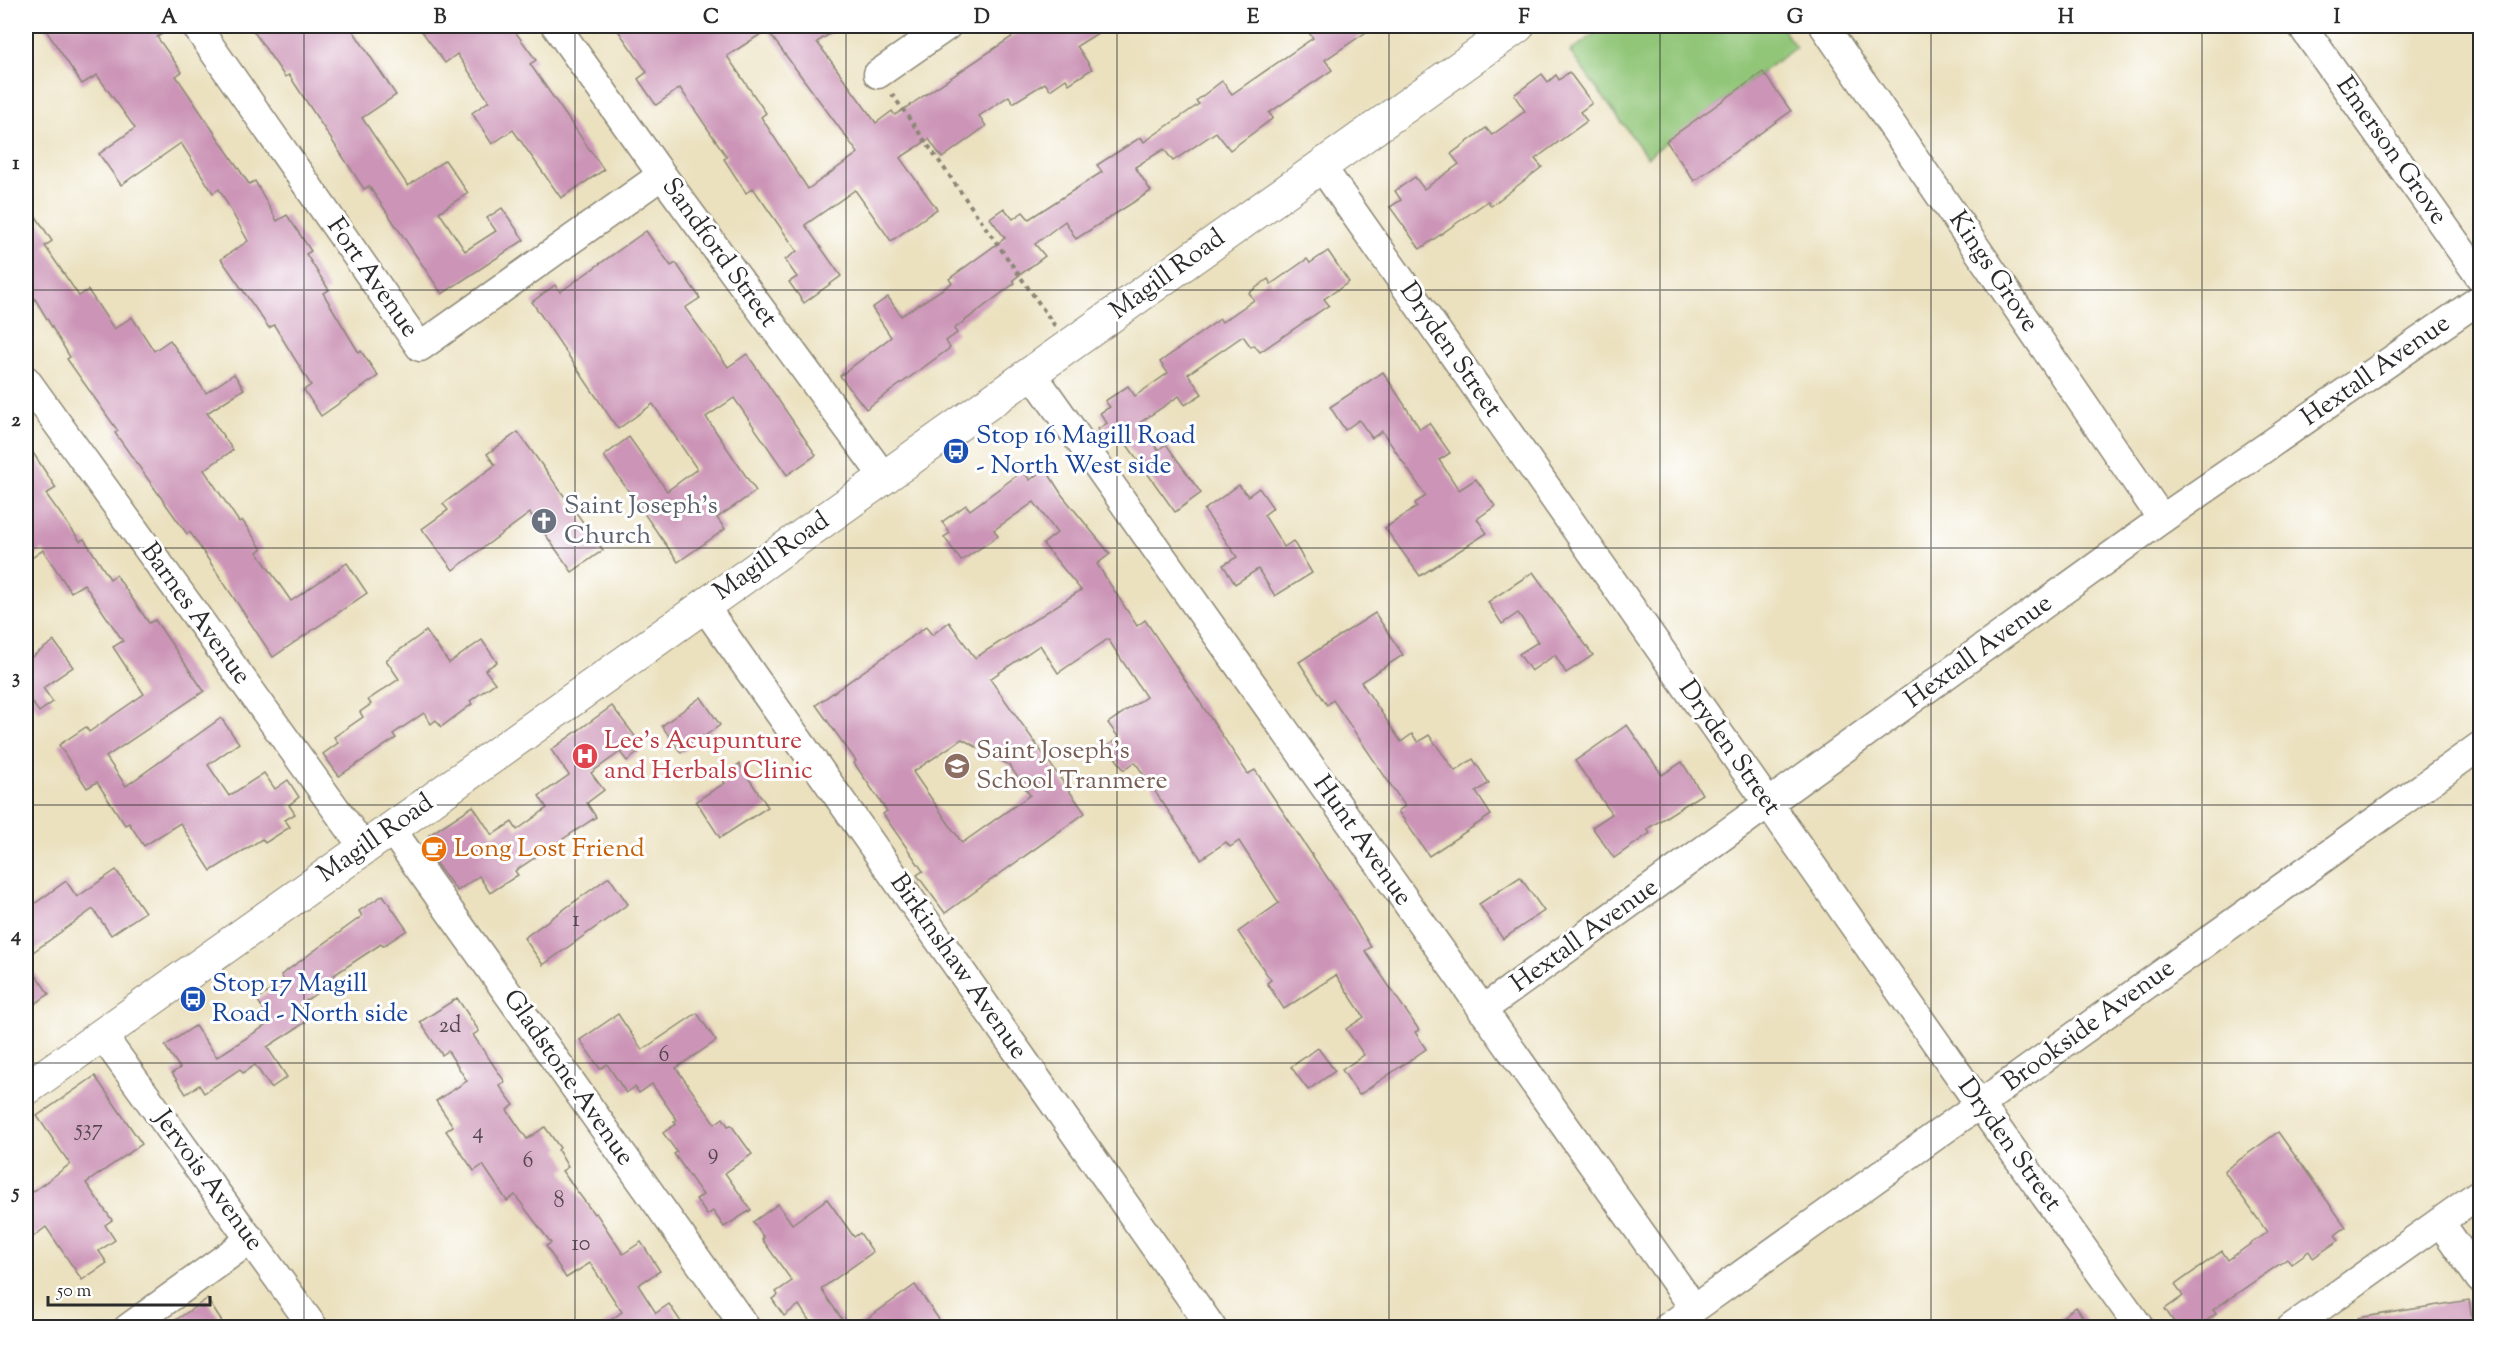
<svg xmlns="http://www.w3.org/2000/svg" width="2506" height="1353" viewBox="0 0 2506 1353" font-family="'Sorts Mill Goudy',serif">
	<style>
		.green { fill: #91c678; stroke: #5e7852; stroke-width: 1.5 }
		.building { fill: #cc95b7; fill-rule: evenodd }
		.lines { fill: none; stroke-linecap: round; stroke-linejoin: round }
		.minor-casing { stroke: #8b8675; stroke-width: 31 }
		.major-casing { stroke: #8b8675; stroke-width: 35 }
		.path { stroke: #8b8675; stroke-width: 4; stroke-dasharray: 4.5 4.5; stroke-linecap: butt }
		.minor { stroke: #fff; stroke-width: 28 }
		.major { stroke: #fff; stroke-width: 33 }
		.grid { fill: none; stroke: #2b2b2b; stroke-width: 1.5; stroke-opacity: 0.55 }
		.labels { text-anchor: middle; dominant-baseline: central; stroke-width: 6; stroke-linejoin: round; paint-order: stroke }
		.number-label { font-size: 22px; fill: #53464e }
		.street-label { font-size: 26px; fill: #2b2b2b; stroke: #fff }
		.transit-label { font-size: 26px; fill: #164399; stroke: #fff; text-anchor: start }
		.worship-label { font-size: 26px; fill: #5b616d; stroke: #fff; text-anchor: start }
		.health-label { font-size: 26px; fill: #be3a42; stroke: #fff; text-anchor: start }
		.education-label { font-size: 26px; fill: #785e54; stroke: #fff; text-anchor: start }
		.food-label { font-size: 26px; fill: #c56008; stroke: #fff; text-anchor: start }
		.neatline { fill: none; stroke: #2b2b2b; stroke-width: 2 }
		.grid-label { font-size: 20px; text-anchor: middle; font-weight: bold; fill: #2b2b2b }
	</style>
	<rect width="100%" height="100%" fill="#fff"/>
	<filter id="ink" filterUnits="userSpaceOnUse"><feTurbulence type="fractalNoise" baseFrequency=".0167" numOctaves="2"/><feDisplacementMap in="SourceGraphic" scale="12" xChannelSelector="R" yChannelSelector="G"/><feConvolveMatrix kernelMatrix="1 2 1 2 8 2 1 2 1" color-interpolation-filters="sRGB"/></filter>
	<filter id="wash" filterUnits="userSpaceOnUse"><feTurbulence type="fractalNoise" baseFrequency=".008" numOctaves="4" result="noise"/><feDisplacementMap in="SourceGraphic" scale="24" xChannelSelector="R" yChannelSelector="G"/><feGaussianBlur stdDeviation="1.35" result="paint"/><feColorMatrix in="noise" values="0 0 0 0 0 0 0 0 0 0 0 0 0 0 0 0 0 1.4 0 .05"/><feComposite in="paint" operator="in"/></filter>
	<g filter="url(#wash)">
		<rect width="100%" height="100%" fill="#ebe1bf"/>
		<!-- green -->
		<polygon class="green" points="1605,26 1780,26 1796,47 1647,157 1570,52"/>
		<g id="blocks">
			<!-- building -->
			<g class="building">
				<polygon points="43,26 175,26 157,37 182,72 176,76 249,184 255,181 277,221 287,215 311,251 306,254 329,290 323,293 359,353 361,351 378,376 321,416 304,390 311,385 274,325 269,328 221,259 248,241 219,189 213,193 181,143 121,185 99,154 135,128 97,75 82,84"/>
				<polygon points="250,26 350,26 396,95 362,118 408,186 445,160 468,193 439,212 465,251 496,231 487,218 502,208 524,240 442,294 369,186 364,189 289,75 285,77"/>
				<polygon points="418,26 511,26 536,60 530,64 604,170 561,198 513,130 492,144 472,113 489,101 457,54 445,63"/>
				<path d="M615,26H842L817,42L876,123L892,111L895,115L1028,26H1109L1077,46L1092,69L1069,84L1066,79L1050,90L1045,83L1013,103L1009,96L979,116L986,126L942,158L929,139L900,158L937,209L891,241L855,190L805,225L841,276L804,303L789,282L797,277L785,260L797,251L753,188L746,193L724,159L727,157L680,88L656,105L638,79L647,72ZM767,30L858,153L808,189L761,117L766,113L727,56Z"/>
				<polygon points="1304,26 1375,26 1325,60 1332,70 1269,113 1273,118 1230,150 1216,132 1173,161 1164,149 1135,167 1151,191 1076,239 1065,221 1035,244 1045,256 1013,280 1015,283 954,329 957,333 946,341 950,348 866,409 840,376 891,337 872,308 888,297 901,316 952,283 949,279 1005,238 990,218 1004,208 1013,219 1023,212 1029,219 1102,172 1097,165 1141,137 1144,142 1199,104 1196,101 1222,81 1232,94 1313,38"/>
				<polygon points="1569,72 1592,103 1580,112 1587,121 1535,159 1542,167 1491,206 1488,201 1420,249 1390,207 1401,200 1395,191 1415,177 1424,189 1459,164 1451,154 1486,128 1492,135 1525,111 1514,95 1542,74 1548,82 1556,75 1559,80"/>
				<polygon points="1763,72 1791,111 1694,181 1666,141"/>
				<polygon points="26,201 52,241 45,246 79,296 88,290 114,329 132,317 154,351 170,340 206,393 234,374 244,389 207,413 233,450 204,470 239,522 242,520 262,549 257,552 291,601 347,563 367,593 273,657 190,532 187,534 115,433 118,431 67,359 70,357 26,284"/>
				<polygon points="646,231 671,266 676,263 700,298 685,308 728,367 747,354 816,455 787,475 734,398 706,417 756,491 717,518 725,529 678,562 604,456 629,437 667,491 697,469 653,404 618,429 532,302 555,285 560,292"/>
				<polygon points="1328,251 1349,282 1324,299 1329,305 1260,352 1254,345 1251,347 1243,336 1188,374 1202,394 1185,405 1179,396 1138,424 1158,450 1166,444 1201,493 1175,512 1120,435 1107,444 1098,429 1107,423 1100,413 1110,407 1105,401 1128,386 1135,396 1168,373 1160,362 1220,319 1222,322 1254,300 1249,293 1268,279 1271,284 1307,259 1310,263"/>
				<polygon points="1383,372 1420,429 1429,423 1450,453 1439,460 1459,490 1476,479 1495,506 1477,519 1487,533 1420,576 1385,528 1417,507 1415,503 1426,496 1382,431 1372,438 1359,420 1345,430 1330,407"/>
				<polygon points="518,432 603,550 572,572 530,513 453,570 422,529 448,510 443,504 495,465 487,454"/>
				<polygon points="26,442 56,488 46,494 80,541 84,539 110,579 116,575 149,623 155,620 204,691 106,757 126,786 221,718 239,743 208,765 229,796 264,773 275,789 288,780 299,797 289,805 295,814 285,820 290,827 265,843 262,839 211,871 180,823 144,846 129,823 125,825 97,782 87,788 59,745 86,727 89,732 144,694 113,647 123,641 84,584 71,592 43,550 26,562"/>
				<path d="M1045,468L1062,495L1110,554L1097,564L1137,626L1145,620L1248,774L1255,770L1347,907L1371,947L1365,951L1419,1030L1415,1032L1426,1049L1359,1095L1342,1070L1364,1055L1346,1029L1364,1017L1336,975L1284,1009L1267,983L1271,980L1238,932L1279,903L1239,841L1230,847L1226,842L1201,859L1135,762L1124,770L1107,746L1119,738L1108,723L1146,697L1108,639L1058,673L1040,645L990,679L1085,813L945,913L917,875L923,871L883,814L887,811L854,763L856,761L816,705L926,627L932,635L949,622L975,658L1081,590L1043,544L1057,533L1034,502L994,530L998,536L961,561L944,537L950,533L942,522L966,505L970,510L1023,471L1030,480ZM962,739L1009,765L1030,795L962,843L913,772Z"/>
				<polygon points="1239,485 1248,496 1259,488 1273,508 1264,515 1284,547 1293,541 1312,573 1275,596 1258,569 1235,584 1223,565 1237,557 1204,510"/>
				<polygon points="1533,572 1593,655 1566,673 1555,655 1531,671 1519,654 1538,642 1518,613 1502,624 1488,602"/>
				<polygon points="1375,613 1403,655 1361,682 1401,742 1412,734 1418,742 1429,735 1455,771 1473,759 1489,783 1476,792 1491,815 1429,856 1398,811 1405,806 1333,700 1327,705 1299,662"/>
				<polygon points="426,631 449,663 482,640 497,662 485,670 495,683 470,701 472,704 441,727 436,720 431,724 424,713 393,734 396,738 339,776 323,754 338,743 334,737 363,717 360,712 371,704 368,700 399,679 386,660"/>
				<polygon points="54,641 73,667 43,688 53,702 39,712 29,698 26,700 26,661"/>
				<polygon points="701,697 720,725 681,753 662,726"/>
				<polygon points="612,706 644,748 627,761 620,752 591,773 604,790 587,803 596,817 515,871 518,875 490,893 479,876 457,891 425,849 429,835 473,806 492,835 512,822 517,830 547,808 539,796 569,775 551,750"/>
				<polygon points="1627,725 1662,775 1682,762 1702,794 1647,829 1650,833 1614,858 1592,827 1612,814 1575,761"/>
				<polygon points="739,764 768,807 720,838 696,801 725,783 720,776"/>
				<polygon points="116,870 145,912 111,935 93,909 26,957 26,910 66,881 77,897"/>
				<polygon points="609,877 628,904 543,965 524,938"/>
				<polygon points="1520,877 1544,911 1503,939 1479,904"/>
				<polygon points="383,895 407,930 383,946 381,944 334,975 337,979 297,1007 306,1022 267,1047 287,1077 271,1088 255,1065 243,1073 240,1069 204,1093 199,1085 186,1094 172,1073 180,1068 165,1046 195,1026 217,1057 271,1022 257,999 285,982 281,975 362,916 359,911"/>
				<polygon points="26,961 49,994 26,1010"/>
				<polygon points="457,998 479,1031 473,1035 505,1082 499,1085 514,1105 507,1110 527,1139 545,1127 560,1148 558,1150 568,1167 562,1171 594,1214 596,1213 623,1254 641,1242 660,1271 638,1285 656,1313 669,1304 685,1328 599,1328 622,1312 590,1263 566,1278 546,1246 551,1243 515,1195 507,1201 483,1165 474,1171 446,1131 453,1126 436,1101 467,1081 448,1051 442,1055 420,1022"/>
				<polygon points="697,1013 716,1041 676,1068 715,1124 723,1118 728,1126 731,1125 752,1154 725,1173 751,1210 724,1227 713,1211 707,1215 696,1199 703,1195 674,1154 677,1152 663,1133 676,1124 674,1122 677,1120 652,1084 639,1093 635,1087 626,1093 607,1064 600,1069 580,1040 618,1014 642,1050"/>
				<polygon points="1318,1048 1335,1071 1308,1090 1291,1067"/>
				<polygon points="95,1076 142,1144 86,1183 112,1220 105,1225 115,1240 99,1251 107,1263 82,1280 46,1227 26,1242 26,1197 70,1164 37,1116"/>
				<polygon points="2278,1132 2346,1227 2335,1235 2339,1240 2313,1258 2309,1251 2291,1264 2287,1259 2213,1310 2216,1314 2196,1328 2178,1328 2165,1309 2183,1296 2175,1285 2222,1251 2228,1260 2267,1232 2224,1171"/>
				<polygon points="827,1199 854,1237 860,1233 873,1252 821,1289 848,1328 814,1328 799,1305 784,1316 772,1299 778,1295 776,1292 792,1281 762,1239 764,1238 753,1222 778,1204 792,1224"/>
				<polygon points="915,1285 945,1328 854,1328"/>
				<polygon points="207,1299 226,1328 164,1328"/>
				<polygon points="2469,1300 2473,1325 2359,1328 2358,1318"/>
				<polygon points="2076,1307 2090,1328 2047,1328"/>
			</g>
		</g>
	</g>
	<g filter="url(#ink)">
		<use href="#blocks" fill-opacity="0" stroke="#8b8675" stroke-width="1.5"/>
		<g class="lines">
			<defs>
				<g id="minor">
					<polyline points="196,26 420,347 662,175"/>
					<polyline points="556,26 662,175 884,477"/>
					<polyline points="1824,26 2162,519"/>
					<polyline points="2302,26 2480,277"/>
					<polyline points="878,74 947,26"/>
					<polyline points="1321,166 1968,1088 2140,1328"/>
					<polyline points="1031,372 1694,1308"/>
					<polyline points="26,380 364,848"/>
					<polyline points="704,606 1212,1328"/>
					<polyline points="391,829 746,1328"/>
					<polyline points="1482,1010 2162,519 2480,299"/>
					<polyline points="102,1035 314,1328"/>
					<polyline points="2440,1222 2480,1279"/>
					<polyline points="128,1328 251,1239"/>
					<polyline points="1667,1328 2480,746"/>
					<polyline points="2291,1328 2480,1193"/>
				</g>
				<polyline id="major" points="26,1089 1518,26"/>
			</defs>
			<!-- minor casing -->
			<use href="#minor" class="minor-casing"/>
			<!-- major casing -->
			<use href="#major" class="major-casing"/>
			<!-- path -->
			<polyline class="path" points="892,94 1055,326"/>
			<!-- minor -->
			<use href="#minor" class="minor"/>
			<!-- major -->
			<use href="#major" class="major"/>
		</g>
	</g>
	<!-- grid -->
	<path class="grid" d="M304,26V1328M575,26V1328M846,26V1328M1117,26V1328M1389,26V1328M1660,26V1328M1931,26V1328M2202,26V1328M26,290H2480M26,548H2480M26,805H2480M26,1063H2480"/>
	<!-- icons -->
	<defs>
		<symbol id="bus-disc" viewBox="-11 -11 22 22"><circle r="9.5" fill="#1a4fb4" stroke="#fff"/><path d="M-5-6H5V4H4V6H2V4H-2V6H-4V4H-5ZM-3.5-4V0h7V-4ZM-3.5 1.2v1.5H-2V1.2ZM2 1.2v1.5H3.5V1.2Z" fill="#fff"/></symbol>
		<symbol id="church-disc" viewBox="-11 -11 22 22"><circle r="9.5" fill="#6b7280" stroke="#fff"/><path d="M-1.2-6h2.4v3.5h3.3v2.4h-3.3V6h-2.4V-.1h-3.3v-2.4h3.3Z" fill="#fff"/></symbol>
		<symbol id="hospital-disc" viewBox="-11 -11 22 22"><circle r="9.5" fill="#e0444e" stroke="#fff"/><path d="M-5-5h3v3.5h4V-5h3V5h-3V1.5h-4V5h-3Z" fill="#fff"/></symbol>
		<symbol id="school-disc" viewBox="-11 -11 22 22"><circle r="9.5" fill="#8d6e63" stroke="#fff"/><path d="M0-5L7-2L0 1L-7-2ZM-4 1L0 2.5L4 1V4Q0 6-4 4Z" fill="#fff"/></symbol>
		<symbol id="cafe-disc" viewBox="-11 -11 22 22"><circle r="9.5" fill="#e8710a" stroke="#fff"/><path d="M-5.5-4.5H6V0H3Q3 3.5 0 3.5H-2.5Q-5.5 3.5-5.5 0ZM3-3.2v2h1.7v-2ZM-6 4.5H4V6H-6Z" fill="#fff"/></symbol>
	</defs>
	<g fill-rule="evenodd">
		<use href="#bus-disc" x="941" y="436" width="30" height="30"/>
		<use href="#church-disc" x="529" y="506" width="30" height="30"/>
		<use href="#hospital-disc" x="570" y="741" width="30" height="30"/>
		<use href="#school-disc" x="942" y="751" width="30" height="30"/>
		<use href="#cafe-disc" x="419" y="834" width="30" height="30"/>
		<use href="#bus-disc" x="178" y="984" width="30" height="30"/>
	</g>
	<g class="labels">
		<!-- number labels -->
		<g class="number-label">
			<text x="576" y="921">1</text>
			<text x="450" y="1027">2d</text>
			<text x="664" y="1056">6</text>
			<text x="89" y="1130">537</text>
			<text x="478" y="1133">4</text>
			<text x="713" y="1154">9</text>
			<text x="528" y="1162">6</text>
			<text x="559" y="1202">8</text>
			<text x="581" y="1245">10</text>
		</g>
		<!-- street labels -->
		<g class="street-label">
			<text transform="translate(2391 151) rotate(55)">Emerson Grove</text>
			<text transform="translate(719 253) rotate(54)">Sandford Street</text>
			<text transform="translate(1993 272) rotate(56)">Kings Grove</text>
			<text transform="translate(1168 275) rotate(-36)">Magill Road</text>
			<text transform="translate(372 278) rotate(55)">Fort Avenue</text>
			<text transform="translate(1450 350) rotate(55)">Dryden Street</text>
			<text transform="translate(2376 371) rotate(-35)">Hextall Avenue</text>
			<text transform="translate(772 557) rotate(-35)">Magill Road</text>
			<text transform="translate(195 614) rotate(54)">Barnes Avenue</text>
			<text transform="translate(1979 652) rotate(-36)">Hextall Avenue</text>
			<text transform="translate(1729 748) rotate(55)">Dryden Street</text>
			<text transform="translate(376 839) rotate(-35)">Magill Road</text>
			<text transform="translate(1362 841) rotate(55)">Hunt Avenue</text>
			<text transform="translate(1585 936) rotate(-36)">Hextall Avenue</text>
			<text transform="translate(958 967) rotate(55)">Birkinshaw Avenue</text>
			<text transform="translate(2089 1026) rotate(-36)">Brookside Avenue</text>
			<text transform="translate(568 1078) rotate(55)">Gladstone Avenue</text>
			<text transform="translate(2009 1145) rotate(54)">Dryden Street</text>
			<text transform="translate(208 1181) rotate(54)">Jervois Avenue</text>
		</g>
		<!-- transit labels -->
		<g class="transit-label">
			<text x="976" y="436">Stop 16 Magill Road<tspan x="976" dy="30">- North West side</tspan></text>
			<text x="212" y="984">Stop 17 Magill<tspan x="212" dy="30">Road - North side</tspan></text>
		</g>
		<!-- worship labels -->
		<g class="worship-label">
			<text x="564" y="506">Saint Joseph's<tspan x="564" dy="30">Church</tspan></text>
		</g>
		<!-- health labels -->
		<g class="health-label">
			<text x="604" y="741">Lee's Acupunture<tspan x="604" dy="30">and Herbals Clinic</tspan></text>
		</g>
		<!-- education labels -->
		<g class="education-label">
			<text x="976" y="751">Saint Joseph's<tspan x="976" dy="30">School Tranmere</tspan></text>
		</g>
		<!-- food labels -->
		<g class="food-label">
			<text x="454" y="849">Long Lost Friend</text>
		</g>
	</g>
	<!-- margin -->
	<rect width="2506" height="1353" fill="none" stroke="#fff" stroke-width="66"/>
	<!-- scale -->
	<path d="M48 1296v9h162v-9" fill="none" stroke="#2b2b2b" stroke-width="3"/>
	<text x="57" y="1296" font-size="18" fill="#2b2b2b" stroke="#ffffff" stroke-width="4.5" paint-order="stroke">50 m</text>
	<rect x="33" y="33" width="2440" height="1287" class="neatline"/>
	<g class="grid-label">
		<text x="169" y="23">A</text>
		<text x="440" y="23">B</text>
		<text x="711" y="23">C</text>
		<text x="982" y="23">D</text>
		<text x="1253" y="23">E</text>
		<text x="1524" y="23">F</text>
		<text x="1795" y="23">G</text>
		<text x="2066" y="23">H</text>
		<text x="2337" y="23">I</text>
		<text x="16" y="169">1</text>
		<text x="16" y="426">2</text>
		<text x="16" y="683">3</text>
		<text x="16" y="941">4</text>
		<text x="16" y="1198">5</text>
	</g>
</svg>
